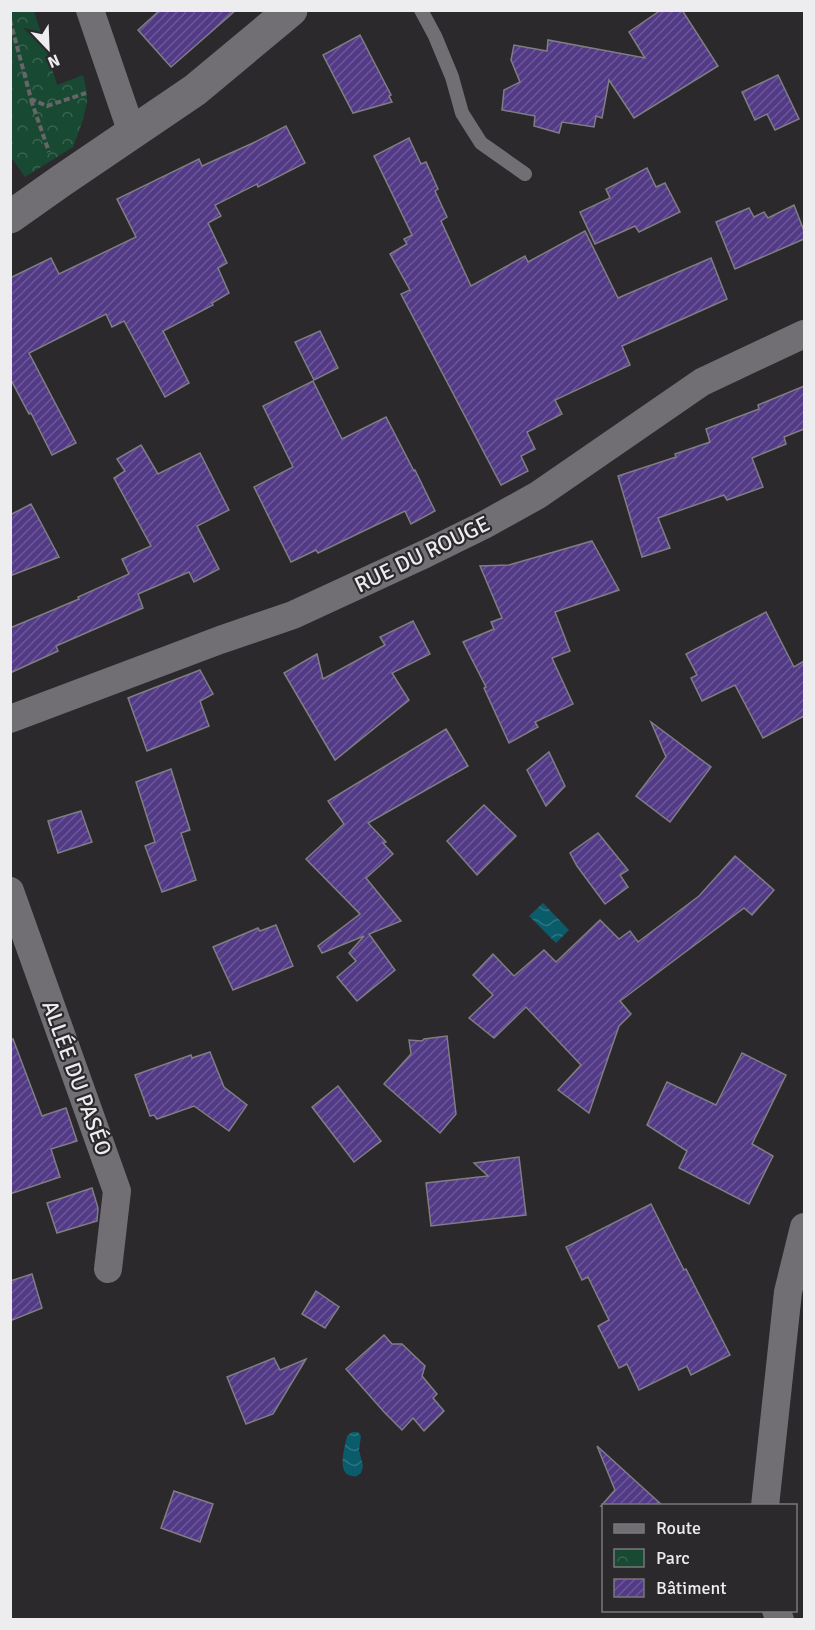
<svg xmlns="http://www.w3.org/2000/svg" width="815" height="1630" viewBox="0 0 815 1630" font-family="Signika,sans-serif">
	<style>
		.park { fill: url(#park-crowns) }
		.water { fill: url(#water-waves) }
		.building { fill: url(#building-hatch); stroke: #7f7e83; stroke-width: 1.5 }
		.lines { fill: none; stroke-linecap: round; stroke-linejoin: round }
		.path { stroke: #676568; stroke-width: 4; stroke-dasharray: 6 3; stroke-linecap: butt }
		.lane { stroke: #726f74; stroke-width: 14 }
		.street { stroke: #726f74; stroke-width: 28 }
		.secondary { stroke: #726f74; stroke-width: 33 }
		.labels { text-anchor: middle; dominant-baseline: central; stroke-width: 4.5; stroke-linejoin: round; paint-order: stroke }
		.street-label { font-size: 22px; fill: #edecee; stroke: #2c292d }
	</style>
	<defs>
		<pattern id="park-crowns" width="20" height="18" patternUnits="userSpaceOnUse" patternTransform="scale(1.5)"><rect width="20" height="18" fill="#184933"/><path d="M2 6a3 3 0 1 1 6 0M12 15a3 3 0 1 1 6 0" fill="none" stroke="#3a6351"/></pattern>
		<pattern id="water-waves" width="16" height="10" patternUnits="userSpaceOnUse" patternTransform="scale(1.5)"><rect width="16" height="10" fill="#0a5c6a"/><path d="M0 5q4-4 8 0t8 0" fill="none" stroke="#2e7480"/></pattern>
		<pattern id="building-hatch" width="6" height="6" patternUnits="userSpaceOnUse" patternTransform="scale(1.5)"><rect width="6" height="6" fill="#533a86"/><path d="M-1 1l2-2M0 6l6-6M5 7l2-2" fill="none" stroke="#6c5797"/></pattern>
	</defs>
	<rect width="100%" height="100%" fill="#2c292d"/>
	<!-- park -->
	<polygon class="park" points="10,11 34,11 57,85 83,75 87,93 87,102 83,120 73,147 25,177 11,157"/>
	<!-- water -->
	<g class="water">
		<polygon points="543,903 569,930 556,943 529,916"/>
		<path d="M352,1432H358L361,1436L359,1450L363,1466L361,1473C357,1476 357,1477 352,1476C336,1474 345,1447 347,1436Z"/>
	</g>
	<!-- building -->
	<g class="building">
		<polygon points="160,10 236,10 171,67 138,30"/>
		<polygon points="661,10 682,10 718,66 634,118 609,80 602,118 596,116 594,127 562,122 559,133 534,126 535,116 502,110 504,90 520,82 511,60 514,45 547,51 548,40 645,58 629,32"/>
		<polygon points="360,35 391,95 389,96 392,102 353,113 323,55"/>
		<polygon points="778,75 799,119 775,130 767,114 755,120 742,92"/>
		<polygon points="286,126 305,163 258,187 257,184 215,205 221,216 208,223 227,263 218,268 229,293 212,303 213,305 163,331 189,383 165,397 124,321 112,327 106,314 29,353 76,443 52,455 31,413 29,414 10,378 10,278 51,258 59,274 136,237 117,199 199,159 202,166 253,143"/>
		<polygon points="409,138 421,164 426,162 438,189 435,191 447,217 441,221 471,286 525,256 528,262 585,231 618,298 711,258 727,299 622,346 630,365 555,400 562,414 527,432 535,449 521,456 528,471 501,485 401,294 410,290 390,254 407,244 404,239 412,235 374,156"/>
		<polygon points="647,168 656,187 665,183 680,212 639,232 635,226 595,244 580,212 610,198 606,189"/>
		<polygon points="794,205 804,231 804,239 735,269 716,222 749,208 754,217 764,212 768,218"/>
		<polygon points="320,331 338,368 314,380 295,342"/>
		<polygon points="313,381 342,439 386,417 414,471 415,470 435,511 411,524 405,511 318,553 316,550 291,562 254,487 293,467 263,406"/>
		<polygon points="804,386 804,429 784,437 786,444 752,458 763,487 727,500 724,495 658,518 670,548 642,557 618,476 676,457 675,454 710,442 706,429 759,409 758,405"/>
		<polygon points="141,445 158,474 200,453 229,510 197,526 219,569 194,582 189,572 138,594 143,608 56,646 58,651 10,673 10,628 79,599 78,597 129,574 122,559 151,546 114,478 125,471 117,459"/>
		<polygon points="31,504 59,557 10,576 10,515"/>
		<polygon points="592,541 619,590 555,612 570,651 552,658 573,704 535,722 538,727 509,743 484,688 486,687 463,642 494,629 491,622 502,618 480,566 509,565"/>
		<polygon points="766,612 794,667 804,661 804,716 763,738 735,685 702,701 691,678 697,675 686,654"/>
		<polygon points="413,621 430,654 392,673 409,700 335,760 284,673 317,654 323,679 385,645 380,637"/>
		<polygon points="200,670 213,694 200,701 209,726 147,751 128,698"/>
		<polygon points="651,722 711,767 670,822 636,796 666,757"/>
		<polygon points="446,729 468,766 368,823 386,842 383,843 393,854 366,878 401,921 369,934 395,970 357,1001 337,977 356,961 349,953 364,936 322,953 318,946 360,914 306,859 344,824 328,801"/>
		<polygon points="549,752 565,786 546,806 527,770"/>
		<polygon points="171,769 190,830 181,833 196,880 162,892 145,846 155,842 136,782"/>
		<polygon points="484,805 516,836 477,875 447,841"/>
		<polygon points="81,811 92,842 58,853 48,821"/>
		<polygon points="598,833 628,870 620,875 628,887 605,904 577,866 570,853"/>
		<polygon points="735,856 774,890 752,915 744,908 620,1001 631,1014 619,1026 589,1113 558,1090 581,1065 526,1007 494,1038 469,1018 493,995 473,975 493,954 514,976 544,950 556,962 600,920 619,939 630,931 638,942 699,896"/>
		<polygon points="276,925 293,966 233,990 213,947 258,928 260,931"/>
		<polygon points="447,1036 456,1114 440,1133 384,1084 411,1054 409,1040 422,1041 424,1039"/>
		<polygon points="13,1039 42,1116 66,1108 77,1141 51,1149 60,1177 10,1194 10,1040"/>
		<polygon points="210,1052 224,1087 247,1105 229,1131 194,1106 157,1119 154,1115 150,1116 135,1075 191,1055 192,1058"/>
		<polygon points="742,1053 786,1075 752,1144 773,1156 749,1204 679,1168 687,1151 647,1125 667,1082 716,1105"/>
		<polygon points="338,1086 381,1141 354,1162 312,1107"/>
		<polygon points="519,1157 526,1215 431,1226 426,1183 488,1176 474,1163"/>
		<polygon points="92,1188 98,1208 97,1221 57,1233 47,1203"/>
		<polygon points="651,1204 684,1270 686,1269 730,1355 691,1375 687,1366 639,1390 627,1364 619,1368 598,1326 609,1320 588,1277 582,1280 566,1247"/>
		<polygon points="32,1274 42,1308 10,1321 10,1281"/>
		<polygon points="316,1291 339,1307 325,1328 302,1314"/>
		<polygon points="384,1335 392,1344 402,1344 425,1366 422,1376 437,1394 433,1398 444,1411 424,1431 413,1418 402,1430 385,1413 346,1369"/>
		<polygon points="274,1358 280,1370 306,1359 273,1414 246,1424 227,1377"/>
		<polygon points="597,1446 663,1506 601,1506 615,1490"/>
		<polygon points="174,1491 213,1504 200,1542 161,1528"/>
	</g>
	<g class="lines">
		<!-- path -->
		<g class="path">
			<polyline points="10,20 31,99 47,106 86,93"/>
			<polyline points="31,100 49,152"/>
		</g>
		<!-- lane -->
		<polyline class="lane" points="421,10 435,36 452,77 462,113 481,143 525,174"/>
		<!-- street -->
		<g class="street">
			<polyline points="90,10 132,133"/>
			<polyline points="10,719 220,640 293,615 425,554 484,525 538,495 702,382 804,334"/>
			<polyline points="10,891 117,1191 108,1269"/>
			<polyline points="765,1506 788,1292 804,1227"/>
			<polyline points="776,1610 780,1620"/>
		</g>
		<!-- secondary -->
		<polyline class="secondary" points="10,217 61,181 195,90 291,10"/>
	</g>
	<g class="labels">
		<!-- street labels -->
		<g class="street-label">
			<text transform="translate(422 554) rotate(-26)">RUE DU ROUGE</text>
			<text transform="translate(77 1078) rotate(70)">ALLÉE DU PASÉO</text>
		</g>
	</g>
	<!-- border -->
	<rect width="815" height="1630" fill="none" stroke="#edecee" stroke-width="24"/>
	<!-- legend -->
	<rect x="602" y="1504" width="195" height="108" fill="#2c292d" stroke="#79777a" stroke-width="1.5"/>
	<rect x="614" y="1524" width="30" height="9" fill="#726f74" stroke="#79777a" stroke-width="1.5"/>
	<text x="656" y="1534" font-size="18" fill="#edecee">Route</text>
	<rect x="614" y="1549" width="30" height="18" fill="url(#park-crowns)" stroke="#79777a" stroke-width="1.5"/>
	<text x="656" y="1564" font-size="18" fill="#edecee">Parc</text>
	<rect x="614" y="1579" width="30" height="18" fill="url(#building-hatch)" stroke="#79777a" stroke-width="1.5"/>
	<text x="656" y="1594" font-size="18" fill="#edecee">Bâtiment</text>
	<!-- north arrow -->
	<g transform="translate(48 48) rotate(157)" stroke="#2c292d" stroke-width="4.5" paint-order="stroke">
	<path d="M0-4.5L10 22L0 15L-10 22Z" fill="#edecee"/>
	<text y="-9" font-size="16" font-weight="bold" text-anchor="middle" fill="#edecee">N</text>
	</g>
</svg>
